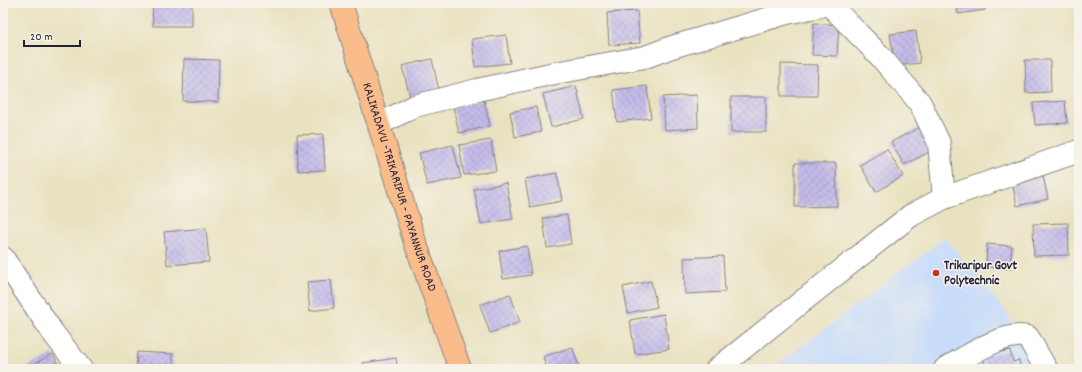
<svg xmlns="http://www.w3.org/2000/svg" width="1082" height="372" viewBox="0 0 1082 372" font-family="Dekko,sans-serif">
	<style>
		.built { fill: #c9dcf9 }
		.building { fill: url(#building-cross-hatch) }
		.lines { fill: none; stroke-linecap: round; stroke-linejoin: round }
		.minor-casing { stroke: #86827e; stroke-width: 24 }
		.major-casing { stroke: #86827e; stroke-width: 24 }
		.minor { stroke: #fff; stroke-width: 22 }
		.major { stroke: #fabc8b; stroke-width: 22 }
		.poi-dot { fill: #c8321e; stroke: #f7f3e8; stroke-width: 1.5 }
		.labels { text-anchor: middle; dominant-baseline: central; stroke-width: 3; stroke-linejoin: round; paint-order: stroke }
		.street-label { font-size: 13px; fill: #22223b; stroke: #f7f3e8 }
		.poi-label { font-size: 13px; font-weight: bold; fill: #22223b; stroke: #f7f3e8; text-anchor: start }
	</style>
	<defs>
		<pattern id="building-cross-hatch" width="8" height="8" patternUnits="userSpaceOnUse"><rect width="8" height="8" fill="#c4bbea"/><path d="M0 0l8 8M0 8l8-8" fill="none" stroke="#a8a0ca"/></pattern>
	</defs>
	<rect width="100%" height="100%" fill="#f7f3e8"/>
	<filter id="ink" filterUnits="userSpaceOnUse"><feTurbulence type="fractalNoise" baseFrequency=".025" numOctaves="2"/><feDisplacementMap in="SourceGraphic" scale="8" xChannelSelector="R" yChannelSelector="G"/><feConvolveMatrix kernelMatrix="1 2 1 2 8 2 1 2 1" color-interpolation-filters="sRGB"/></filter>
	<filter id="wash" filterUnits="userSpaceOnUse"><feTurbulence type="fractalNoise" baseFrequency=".012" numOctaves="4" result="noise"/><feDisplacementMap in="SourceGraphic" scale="16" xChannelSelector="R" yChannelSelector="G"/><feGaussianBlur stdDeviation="0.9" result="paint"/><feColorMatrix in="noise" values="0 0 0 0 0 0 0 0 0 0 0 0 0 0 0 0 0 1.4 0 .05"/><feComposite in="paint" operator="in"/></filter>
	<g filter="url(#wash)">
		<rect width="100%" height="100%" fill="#e9e2c1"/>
		<!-- built -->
		<polygon class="built" points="945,237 1004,309 1038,369 772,369"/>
		<g id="blocks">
			<!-- building -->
			<g class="building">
				<polygon points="152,3 192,3 192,26 153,26"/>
				<polygon points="957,3 984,3 985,10 958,14"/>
				<polygon points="637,11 640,43 609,45 607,13"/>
				<polygon points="814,23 839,25 837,56 812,55"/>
				<polygon points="916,31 920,63 895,66 890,34"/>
				<polygon points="506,35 510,63 475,67 472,39"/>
				<polygon points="184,59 219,60 218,102 183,101"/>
				<polygon points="432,59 439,91 410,97 402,66"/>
				<polygon points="1025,60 1050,60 1051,92 1026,93"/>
				<polygon points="781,64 818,65 817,96 781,96"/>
				<polygon points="576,86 584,119 551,127 543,94"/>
				<polygon points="647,86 651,118 617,122 613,90"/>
				<polygon points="697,95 698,128 665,130 663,97"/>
				<rect x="731" y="97" width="35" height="35"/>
				<polygon points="484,100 490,126 459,133 453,106"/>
				<polygon points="1065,101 1067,123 1035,125 1033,103"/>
				<polygon points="536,107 541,132 515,137 510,112"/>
				<polygon points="924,125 937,148 904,165 891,142"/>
				<polygon points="323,134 325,170 298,171 297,135"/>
				<polygon points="491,140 496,171 464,175 459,145"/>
				<polygon points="453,145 461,178 427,185 419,153"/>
				<polygon points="887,149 903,176 876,192 860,165"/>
				<polygon points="795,163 836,163 837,206 795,207"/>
				<polygon points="557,173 562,201 530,207 525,179"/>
				<polygon points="1043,176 1048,199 1017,206 1012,182"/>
				<polygon points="506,183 513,219 481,224 474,189"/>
				<polygon points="567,215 571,244 547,248 543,218"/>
				<polygon points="1068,223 1069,255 1034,256 1033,224"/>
				<polygon points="206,228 209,262 167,265 164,232"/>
				<polygon points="987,244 1012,246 1010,269 986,267"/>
				<polygon points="527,246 531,275 503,279 499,251"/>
				<polygon points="723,256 725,292 685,294 684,258"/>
				<polygon points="331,280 334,308 310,311 307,282"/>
				<polygon points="651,281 657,307 628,313 623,287"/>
				<polygon points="510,294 520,322 490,333 480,305"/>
				<polygon points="664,314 669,349 635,354 630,320"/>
				<polygon points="572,347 580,369 547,369 543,357"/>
				<polygon points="1010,350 1013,362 1019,360 1021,369 986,369 983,356"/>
				<polygon points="137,352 173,354 173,369 136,369"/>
				<polygon points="53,354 61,369 24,369"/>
				<polygon points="396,358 398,369 364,369 363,363"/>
			</g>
		</g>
	</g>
	<g filter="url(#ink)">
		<use href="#blocks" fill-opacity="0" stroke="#86827e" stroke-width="1"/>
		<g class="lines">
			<defs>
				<g id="minor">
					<polyline points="828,3 880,56 920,103 939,143 944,198"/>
					<polyline points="379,124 415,106 477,90 555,73 645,57 672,47 787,13 829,4"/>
					<polyline points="3,258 53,333 81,369"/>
					<polyline points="717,369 910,216 944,198 1079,151"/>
					<path d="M945,369C966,357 1005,330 1028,337L1046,369"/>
				</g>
				<g id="major">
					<path id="s1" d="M341,3L415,242L460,369"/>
				</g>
			</defs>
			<!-- minor casing -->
			<use href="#minor" class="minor-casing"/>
			<!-- major casing -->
			<use href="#major" class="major-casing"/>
			<!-- minor -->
			<use href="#minor" class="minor"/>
			<!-- major -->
			<use href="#major" class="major"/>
		</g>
	</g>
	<!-- markers -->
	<circle class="poi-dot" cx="936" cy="273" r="4"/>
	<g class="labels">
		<!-- street labels -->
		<g class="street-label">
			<text stroke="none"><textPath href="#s1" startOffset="193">KALIKADAVU -TRIKARIPUR - PAYANNUR ROAD</textPath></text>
		</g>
		<!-- poi labels -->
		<g class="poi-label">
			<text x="944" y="266">Trikaripur Govt<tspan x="944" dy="15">Polytechnic</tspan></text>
		</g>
	</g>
	<!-- margin -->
	<rect width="1082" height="372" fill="none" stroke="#f7f3e8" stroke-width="16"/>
	<!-- scale -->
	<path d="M24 40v6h56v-6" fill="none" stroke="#22223b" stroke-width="2"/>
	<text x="30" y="40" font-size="12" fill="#22223b" stroke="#f7f3e8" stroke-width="3" paint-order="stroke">20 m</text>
</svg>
